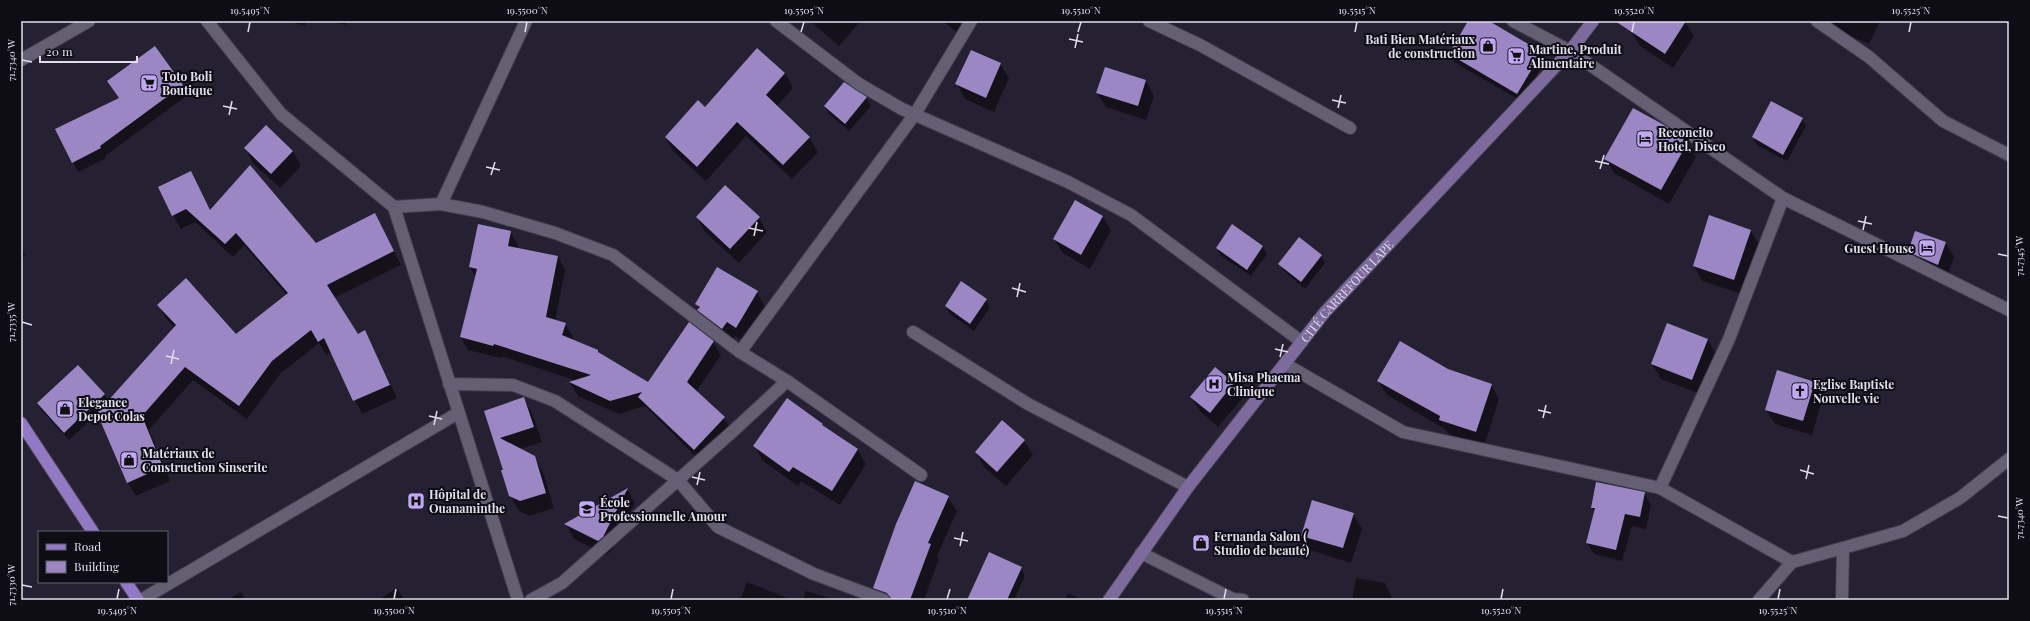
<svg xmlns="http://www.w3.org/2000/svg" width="2030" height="621" viewBox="0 0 2030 621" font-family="'Playfair Display',serif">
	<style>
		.shadow { fill: #0007 }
		.building { fill: #9b87c3 }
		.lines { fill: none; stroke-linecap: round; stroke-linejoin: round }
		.lane-casing { stroke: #423c4c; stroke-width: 14 }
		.street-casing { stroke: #423c4c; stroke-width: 14 }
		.secondary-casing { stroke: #423c4c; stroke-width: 14 }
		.primary-casing { stroke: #423c4c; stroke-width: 14 }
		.lane { stroke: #655f74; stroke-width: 12 }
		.street { stroke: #655f74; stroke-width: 12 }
		.secondary { stroke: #7c6b9c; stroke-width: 12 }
		.primary { stroke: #9378c3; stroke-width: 12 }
		.ticks { fill: none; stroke: #e2deeb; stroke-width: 1.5 }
		.labels { text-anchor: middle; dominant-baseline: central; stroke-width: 4; stroke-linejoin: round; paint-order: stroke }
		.poi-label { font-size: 12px; font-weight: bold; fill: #e2deeb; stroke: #0e0c14; text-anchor: start }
		.street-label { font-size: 12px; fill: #e2deeb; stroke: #0e0c14 }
		.neatline { fill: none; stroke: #e2deeb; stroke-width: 1.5 }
		.ticks-label { font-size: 10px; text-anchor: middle; fill: #e2deeb }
	</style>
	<rect width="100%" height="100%" fill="#262033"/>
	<!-- shadow -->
	<g class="shadow">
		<polygon points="21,21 29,21 21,26"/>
		<polygon points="288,21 306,21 305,26"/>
		<polygon points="328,21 347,21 346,25"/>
		<polygon points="810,21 859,21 860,22 839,46"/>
		<polygon points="943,21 969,21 959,34"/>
		<polygon points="1469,21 1487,21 1541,53 1546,60 1521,101 1454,62 1450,54"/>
		<polygon points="1638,21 1685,22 1694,36 1673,68 1640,46 1631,31"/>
		<polygon points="1822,21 1880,21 1869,44 1824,24"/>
		<polygon points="155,47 188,95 105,156 106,158 78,172 73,162 119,99 108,81"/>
		<polygon points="757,49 785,73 793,88 776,107 809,137 818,152 792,179 746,136 706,181 674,152 666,138 705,108"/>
		<polygon points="1000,64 1009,78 994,112 965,99 957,84"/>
		<polygon points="1146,81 1154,96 1146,120 1106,107 1097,93"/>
		<polygon points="844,83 866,98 871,106 849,131 829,114 825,106"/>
		<polygon points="1802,119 1806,126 1787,161 1757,145 1753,137"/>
		<polygon points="266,126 293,151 301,166 280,188 253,163 245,148"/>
		<polygon points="1687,142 1696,157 1669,204 1614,173 1606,159"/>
		<polygon points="191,172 211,211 316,245 375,215 401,265 334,298 357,335 365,332 397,398 362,414 331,352 326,355 319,343 280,374 247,419 193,380 149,430 170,481 136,496 128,483 98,413 69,440 42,411 38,404 78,366 105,395 109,402 175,328 166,318 158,305 236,335 287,295 244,245 233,257 195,222 181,229 173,215"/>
		<polygon points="1075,201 1103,217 1111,231 1090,269 1063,253 1054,239"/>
		<polygon points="697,217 759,218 767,232 739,263 705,232"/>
		<polygon points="1751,231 1759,245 1742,294 1702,281 1694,266"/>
		<polygon points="510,232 518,245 517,248 558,256 565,270 555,321 565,324 573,337 572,340 598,351 600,355 649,383 713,342 721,355 696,392 724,418 732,431 702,463 645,406 619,414 578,396 570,383 577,381 501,356 501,358 468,350 461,337 476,278 470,267"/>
		<polygon points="1945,242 1954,257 1946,279 1918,266 1909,252"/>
		<polygon points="1262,246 1267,254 1251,276 1221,256 1217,248"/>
		<polygon points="21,248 26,256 21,258"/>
		<polygon points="1321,256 1325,263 1305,289 1284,271 1280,264"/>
		<polygon points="757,292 765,307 745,342 735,336 731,343 707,325 697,304"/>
		<polygon points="986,300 990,307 974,331 950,314 946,306"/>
		<polygon points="1668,324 1708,340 1716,354 1701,394 1661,379 1652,364"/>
		<polygon points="1215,369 1233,384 1242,399 1218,427 1200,411 1191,397"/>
		<polygon points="1448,370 1491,385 1499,399 1484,446 1449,434 1445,429 1387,395 1378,381"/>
		<polygon points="1815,382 1823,397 1812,435 1775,424 1766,410"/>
		<polygon points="524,399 532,413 542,442 519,449 534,457 543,472 554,508 529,516 518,510 510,495 504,470 485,412"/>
		<polygon points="822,424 824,428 857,449 866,464 840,505 801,481 798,486 763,461 755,446"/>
		<polygon points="1024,441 1033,455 1006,486 984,467 976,452"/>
		<polygon points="627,489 635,503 611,551 606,555 574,539 566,524"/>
		<polygon points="1644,493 1651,505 1646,529 1632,526 1622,561 1594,554 1587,543 1595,512 1592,508"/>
		<polygon points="948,497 957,511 937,556 939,559 924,600 914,600 887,590"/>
		<polygon points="1353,514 1362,529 1351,563 1310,550 1302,536"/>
		<polygon points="1021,568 1025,576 1014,600 1009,600 981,588"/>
		<polygon points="1356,578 1385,583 1393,600 1352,600"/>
		<polygon points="747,582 792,600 740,600"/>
		<polygon points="397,588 404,600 378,600"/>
		<polygon points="806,591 836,600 803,600"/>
		<polygon points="241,592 246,600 227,600"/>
		<polygon points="1068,593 1082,600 1065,600"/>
	</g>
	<!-- building -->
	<g class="building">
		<polygon points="1468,21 1489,21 1542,52 1517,94 1449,54"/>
		<polygon points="1615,21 1686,21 1665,54"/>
		<polygon points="155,46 183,85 100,146 101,148 72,163 55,129 119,98 107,81"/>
		<polygon points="757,48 785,73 766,95 810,137 783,165 737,122 697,167 665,137 698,100 705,107"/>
		<polygon points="971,50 1001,63 986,98 955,84"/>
		<polygon points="1105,67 1146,80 1138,106 1096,93"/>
		<polygon points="844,82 867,97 845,124 824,106"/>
		<polygon points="1771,101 1803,118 1783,155 1752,137"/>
		<polygon points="1633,108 1666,126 1688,142 1661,190 1604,159"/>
		<polygon points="266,125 293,151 271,174 244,148"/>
		<polygon points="250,165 316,243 375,213 394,251 327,285 358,334 365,330 390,385 353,401 324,338 318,342 311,330 272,361 239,406 185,367 142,416 163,467 127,483 97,413 176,325 157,305 186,278 236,334 288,293 236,233 225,244 186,209 172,216 158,187 191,171 210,210"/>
		<polygon points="725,185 760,217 730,249 696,217"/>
		<polygon points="1075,200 1103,216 1081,255 1053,239"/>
		<polygon points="1709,215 1751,230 1734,280 1693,266"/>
		<polygon points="478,224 511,231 508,246 558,256 546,317 566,323 562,335 598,350 598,352 648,382 689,322 714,341 687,382 725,417 694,450 638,397 642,392 610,401 569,382 591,375 494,344 493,346 460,337 477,269 469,267"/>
		<polygon points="1232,224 1263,246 1247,270 1216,248"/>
		<polygon points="1915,231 1946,242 1938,265 1908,252"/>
		<polygon points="1299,237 1322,255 1301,282 1278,264"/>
		<polygon points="717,267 758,291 736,328 727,322 722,329 697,310 700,307 695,304"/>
		<polygon points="961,281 987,299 970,324 945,306"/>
		<polygon points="1667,323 1708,339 1692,380 1651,364"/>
		<polygon points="1400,341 1448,369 1492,384 1476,432 1439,420 1440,416 1377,381"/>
		<polygon points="78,365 105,394 64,433 37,403"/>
		<polygon points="1215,367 1234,383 1210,413 1190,397"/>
		<polygon points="1777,370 1815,382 1803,421 1765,410"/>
		<polygon points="524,397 534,427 500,438 535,456 546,493 520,501 509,496 501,470 503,470 484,411"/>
		<polygon points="787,398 823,424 822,425 858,449 832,491 793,467 789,472 753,446"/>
		<polygon points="1002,420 1025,440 997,472 975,452"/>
		<polygon points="915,481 949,496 928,543 931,544 910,600 891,600 887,593 873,588 896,524"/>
		<polygon points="1596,482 1645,492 1640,517 1625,514 1616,550 1586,543 1595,508 1591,508"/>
		<polygon points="628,488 603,537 598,541 564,524"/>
		<polygon points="1312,500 1354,513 1343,548 1301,536"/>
		<polygon points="989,552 1022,567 1007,600 967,600"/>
	</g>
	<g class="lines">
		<defs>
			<g id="lane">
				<polyline points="776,21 859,84 902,109 1068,182 1131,215 1302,342"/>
				<polyline points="1149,21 1200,45 1350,128"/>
				<polyline points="913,332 1028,404 1188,487"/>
				<polyline points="1141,553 1233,599 1243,600"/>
				<polyline points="1759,600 1792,562"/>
			</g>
			<g id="street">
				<polyline points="207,21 281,114 394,207 441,204 483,212 555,233 613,255 740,352 787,381 921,475"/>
				<polyline points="1513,21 1570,51 1783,198 2009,310"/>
				<polyline points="1817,21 1869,57 1943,121 2009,155"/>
				<polyline points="21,60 89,21"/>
				<polyline points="441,204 526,21"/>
				<polyline points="394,207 518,600"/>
				<polyline points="740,352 915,114 971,21"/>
				<polyline points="1285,364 1403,432 1660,488 1792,562 1843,548"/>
				<polyline points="449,384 513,385 555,401 678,480 718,527 814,574 884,600"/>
				<polyline points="1660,488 1729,339 1783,198"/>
				<polyline points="141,600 458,413"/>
				<polyline points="531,600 562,583 732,432 787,381"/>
				<polyline points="1842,600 1843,548 1903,531 1960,498 2009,459"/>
			</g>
			<g id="secondary">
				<path id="s1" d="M1109,600L1188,487L1325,312L1570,51L1593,21"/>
			</g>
			<g id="primary">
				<polyline points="21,423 93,532"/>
				<polyline points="126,582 138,600"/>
			</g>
		</defs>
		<!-- lane casing -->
		<use href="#lane" class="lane-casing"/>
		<!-- street casing -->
		<use href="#street" class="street-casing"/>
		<!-- secondary casing -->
		<use href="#secondary" class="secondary-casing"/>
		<!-- primary casing -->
		<use href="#primary" class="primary-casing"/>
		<!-- lane -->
		<use href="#lane" class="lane"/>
		<!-- street -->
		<use href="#street" class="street"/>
		<!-- secondary -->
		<use href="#secondary" class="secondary"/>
		<!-- primary -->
		<use href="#primary" class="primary"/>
	</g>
	<!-- ticks -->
	<path class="ticks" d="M248,32L250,22M525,32L527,22M801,32L804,22M1078,32L1081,22M1355,32L1357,22M1632,32L1634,22M1909,32L1911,22M1069,39L1083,42M1075,48L1078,34M22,60L32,62M1332,100L1346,103M223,106L237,109M1338,108L1341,95M229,115L232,101M1595,161L1609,164M486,167L500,170M1600,169L1604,155M491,175L495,162M1858,221L1872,224M749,228L763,231M1863,230L1866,216M754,236L757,222M1998,254L2008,256M1012,288L1026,292M1017,297L1020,283M22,322L32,325M1275,349L1288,352M166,356L179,359M1280,357L1283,344M171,364L174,350M1538,410L1551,413M429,416L442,419M1543,418L1546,405M434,425L437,411M1800,470L1814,474M692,477L705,480M1806,479L1809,465M697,485L700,472M1998,516L2008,518M954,538L968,541M960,546L963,532M22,585L32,587M117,599L119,589M394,599L396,589M671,599L673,589M947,599L950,589M1224,599L1226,589M1501,599L1503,589M1778,599L1780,589"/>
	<!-- icons -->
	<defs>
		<symbol id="shop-square" viewBox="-11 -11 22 22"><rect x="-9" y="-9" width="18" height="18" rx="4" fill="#c1a8f3" stroke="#0e0c14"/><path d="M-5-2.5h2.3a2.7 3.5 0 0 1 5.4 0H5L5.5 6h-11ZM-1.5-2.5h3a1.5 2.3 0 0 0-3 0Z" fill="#111"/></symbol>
		<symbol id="supermarket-square" viewBox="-11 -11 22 22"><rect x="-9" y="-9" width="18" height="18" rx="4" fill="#c1a8f3" stroke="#0e0c14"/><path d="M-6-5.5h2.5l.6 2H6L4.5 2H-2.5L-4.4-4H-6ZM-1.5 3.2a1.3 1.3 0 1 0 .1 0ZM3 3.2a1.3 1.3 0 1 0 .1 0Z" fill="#111"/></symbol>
		<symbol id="hotel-square" viewBox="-11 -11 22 22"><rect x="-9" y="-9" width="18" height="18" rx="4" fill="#c1a8f3" stroke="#0e0c14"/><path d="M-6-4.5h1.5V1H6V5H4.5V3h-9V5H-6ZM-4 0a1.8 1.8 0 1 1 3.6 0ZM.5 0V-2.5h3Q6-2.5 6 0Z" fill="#111"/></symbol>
		<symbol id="hospital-square" viewBox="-11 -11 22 22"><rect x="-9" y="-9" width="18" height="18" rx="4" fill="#c1a8f3" stroke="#0e0c14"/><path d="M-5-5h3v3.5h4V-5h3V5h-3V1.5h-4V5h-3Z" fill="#111"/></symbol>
		<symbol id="church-square" viewBox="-11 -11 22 22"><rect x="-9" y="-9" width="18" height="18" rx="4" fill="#c1a8f3" stroke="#0e0c14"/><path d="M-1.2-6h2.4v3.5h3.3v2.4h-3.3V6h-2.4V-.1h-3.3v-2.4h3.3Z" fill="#111"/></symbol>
		<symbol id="university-square" viewBox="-11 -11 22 22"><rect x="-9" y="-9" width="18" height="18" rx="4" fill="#c1a8f3" stroke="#0e0c14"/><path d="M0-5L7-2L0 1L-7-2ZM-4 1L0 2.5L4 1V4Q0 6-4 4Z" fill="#111"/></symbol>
	</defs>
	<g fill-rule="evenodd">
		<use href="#shop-square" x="1478" y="36" width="20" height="20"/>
		<use href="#supermarket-square" x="1506" y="46" width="20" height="20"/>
		<use href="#supermarket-square" x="139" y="73" width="20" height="20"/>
		<use href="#hotel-square" x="1635" y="129" width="20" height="20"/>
		<use href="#hotel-square" x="1917" y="238" width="20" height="20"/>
		<use href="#hospital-square" x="1204" y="374" width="20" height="20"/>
		<use href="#church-square" x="1790" y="381" width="20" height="20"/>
		<use href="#shop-square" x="55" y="399" width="20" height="20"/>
		<use href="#shop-square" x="119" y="450" width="20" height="20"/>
		<use href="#hospital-square" x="406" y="491" width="20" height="20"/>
		<use href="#university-square" x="577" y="499" width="20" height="20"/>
		<use href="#shop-square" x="1191" y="533" width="20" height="20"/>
	</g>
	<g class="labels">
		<!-- poi labels -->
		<g class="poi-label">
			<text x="1475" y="39" text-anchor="end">Bati Bien Matériaux<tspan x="1475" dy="14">de construction</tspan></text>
			<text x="1529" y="49">Martine, Produit<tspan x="1529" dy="14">Alimentaire</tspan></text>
			<text x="162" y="76">Toto Boli<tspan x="162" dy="14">Boutique</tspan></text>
			<text x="1658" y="132">Reconcito<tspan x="1658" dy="14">Hotel, Disco</tspan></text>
			<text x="1914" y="248" text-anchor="end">Guest House</text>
			<text x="1227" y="377">Misa Phaema<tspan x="1227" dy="14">Clinique</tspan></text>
			<text x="1813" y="384">Eglise Baptiste<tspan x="1813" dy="14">Nouvelle vie</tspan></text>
			<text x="78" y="402">Elegance<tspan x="78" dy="14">Depot Colas</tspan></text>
			<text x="142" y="453">Matériaux de<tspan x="142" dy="14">Construction Sinserite</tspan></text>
			<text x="429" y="494">Hôpital de<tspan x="429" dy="14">Ouanaminthe</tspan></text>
			<text x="600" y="502">École<tspan x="600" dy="14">Professionnelle Amour</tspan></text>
			<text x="1214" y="536">Fernanda Salon (<tspan x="1214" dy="14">Studio de beauté)</tspan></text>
		</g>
		<!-- street labels -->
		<g class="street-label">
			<text stroke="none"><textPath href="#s1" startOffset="390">CITÉ CARREFOUR LAPE</textPath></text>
		</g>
	</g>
	<!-- border -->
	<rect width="2030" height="621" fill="none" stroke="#0e0c14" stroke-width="44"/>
	<!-- legend -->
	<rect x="38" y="531" width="130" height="52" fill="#0e0c14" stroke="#63606a"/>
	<rect x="46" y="544" width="20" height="6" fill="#9378c3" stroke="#63606a"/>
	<text x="74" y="551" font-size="12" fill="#e2deeb">Road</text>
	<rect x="46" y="561" width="20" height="12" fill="#9b87c3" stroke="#63606a"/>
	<text x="74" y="571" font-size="12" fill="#e2deeb">Building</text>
	<!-- scale -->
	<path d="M40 56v6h97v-6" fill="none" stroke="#e2deeb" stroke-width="2"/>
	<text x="46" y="56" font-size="12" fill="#e2deeb" stroke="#0e0c14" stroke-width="3" paint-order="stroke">20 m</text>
	<rect x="22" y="22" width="1986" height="577" class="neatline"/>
	<g class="ticks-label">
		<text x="250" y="14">19.5495°N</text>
		<text x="527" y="14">19.5500°N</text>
		<text x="804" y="14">19.5505°N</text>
		<text x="1081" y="14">19.5510°N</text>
		<text x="1357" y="14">19.5515°N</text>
		<text x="1634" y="14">19.5520°N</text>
		<text x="1911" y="14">19.5525°N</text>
		<text transform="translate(11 60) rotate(-90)" y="4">71.7340°W</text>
		<text transform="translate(2019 256) rotate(-90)" y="4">71.7345°W</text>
		<text transform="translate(11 322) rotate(-90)" y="4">71.7335°W</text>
		<text transform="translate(2019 518) rotate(-90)" y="4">71.7340°W</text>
		<text transform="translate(11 585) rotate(-90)" y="4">71.7330°W</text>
		<text x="117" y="614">19.5495°N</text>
		<text x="394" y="614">19.5500°N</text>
		<text x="671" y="614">19.5505°N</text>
		<text x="947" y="614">19.5510°N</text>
		<text x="1224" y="614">19.5515°N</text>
		<text x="1501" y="614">19.5520°N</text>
		<text x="1778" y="614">19.5525°N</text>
	</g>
</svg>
